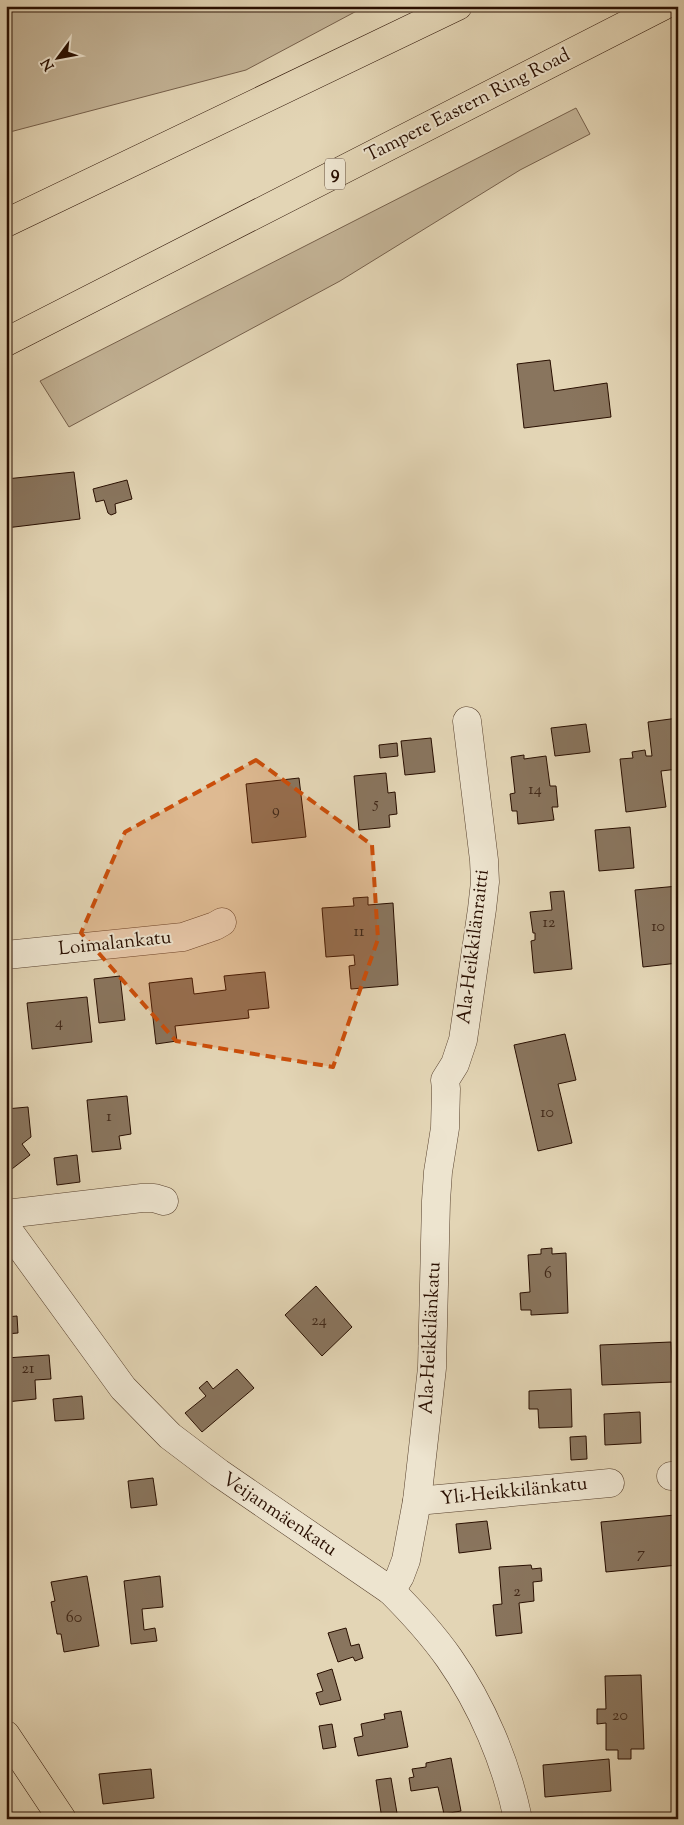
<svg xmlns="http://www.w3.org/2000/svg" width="684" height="1825" viewBox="0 0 684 1825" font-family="'Sorts Mill Goudy',serif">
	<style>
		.green { fill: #c3b396; stroke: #76604b }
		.building { fill: #89755e; stroke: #280e00 }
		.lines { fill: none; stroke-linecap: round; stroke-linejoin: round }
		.minor-casing { stroke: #57402d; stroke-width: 29 }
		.major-casing { stroke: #280e00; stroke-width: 29 }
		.highway-casing { stroke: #280e00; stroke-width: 29 }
		.minor { stroke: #ede4cf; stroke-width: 28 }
		.major { stroke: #e3d5b5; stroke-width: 28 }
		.highway { stroke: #e3d5b5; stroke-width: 28 }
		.marked { fill: #cb4e0a; fill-opacity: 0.2; stroke: #cb4e0a; stroke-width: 4; stroke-dasharray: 10 6; stroke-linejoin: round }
		.labels { text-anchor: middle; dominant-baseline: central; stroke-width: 4; stroke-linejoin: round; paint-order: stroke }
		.number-label { font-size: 16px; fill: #402818 }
		.shield { fill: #ede4cf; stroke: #634e3e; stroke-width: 1 }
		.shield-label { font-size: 18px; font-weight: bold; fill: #280e00 }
		.street-label { font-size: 19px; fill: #280e00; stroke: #ede4cf }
	</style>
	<rect width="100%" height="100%" fill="#e3d5b5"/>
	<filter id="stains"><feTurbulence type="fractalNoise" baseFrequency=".004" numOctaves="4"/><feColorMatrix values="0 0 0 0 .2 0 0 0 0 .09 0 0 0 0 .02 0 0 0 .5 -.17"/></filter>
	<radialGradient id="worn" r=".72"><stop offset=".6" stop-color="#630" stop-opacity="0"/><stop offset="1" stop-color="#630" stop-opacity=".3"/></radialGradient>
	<!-- green -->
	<g class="green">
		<polygon points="6,6 36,6 45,10 107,6 366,6 246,70 6,133"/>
		<polygon points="576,108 590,134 520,170 340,281 69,427 40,381"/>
	</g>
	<!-- building -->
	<g class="building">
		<polygon points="550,360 554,391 607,383 611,417 524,428 517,364"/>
		<polygon points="74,472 80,519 6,528 6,479"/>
		<polygon points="127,480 132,499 115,504 116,513 111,515 108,513 104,500 96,502 93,489"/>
		<polygon points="678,718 678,769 661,771 666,807 626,812 620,759 633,758 632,752 645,750 646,756 652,756 648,722"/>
		<polygon points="586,724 590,752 555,756 551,728"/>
		<polygon points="431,738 435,772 405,775 401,741"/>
		<polygon points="397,743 398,756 380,758 379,745"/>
		<polygon points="524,755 524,759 546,756 550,786 556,786 558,807 552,807 554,820 518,824 517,811 512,811 510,794 515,793 511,757"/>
		<polygon points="386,773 388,793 395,792 397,814 389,815 390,827 359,830 354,776"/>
		<polygon points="299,778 306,837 252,843 246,784"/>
		<polygon points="630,827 634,868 599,871 595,830"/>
		<polygon points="678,886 678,963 643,967 635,890"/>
		<polygon points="564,891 572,969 534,973 531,941 535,940 535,933 533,933 530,912 552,910 550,892"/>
		<polygon points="368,897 368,905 393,903 398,985 351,989 349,966 355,965 354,955 326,957 322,908 354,906 353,898"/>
		<polygon points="265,972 269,1008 248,1010 249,1018 175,1026 177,1041 156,1044 149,983 192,978 194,994 226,990 224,976"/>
		<polygon points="120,976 125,1020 99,1023 94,979"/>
		<polygon points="87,997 92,1042 32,1049 27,1003"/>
		<polygon points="565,1034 576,1080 558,1084 572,1143 538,1151 514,1045"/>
		<polygon points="127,1096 131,1134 119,1136 121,1149 92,1152 87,1100"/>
		<polygon points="28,1107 31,1137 22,1144 30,1155 8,1172 6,1169 6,1109"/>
		<polygon points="77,1155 80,1182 57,1185 54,1158"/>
		<polygon points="552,1248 552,1254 566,1253 568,1313 531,1315 531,1310 521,1310 520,1293 530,1292 528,1255 541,1254 541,1249"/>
		<polygon points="316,1286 352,1327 322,1356 285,1315"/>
		<polygon points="17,1316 18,1333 6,1334 6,1317"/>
		<polygon points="671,1342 673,1382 602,1385 600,1345"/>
		<polygon points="49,1355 51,1379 35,1380 36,1399 6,1402 6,1358"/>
		<polygon points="237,1369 254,1388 202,1432 185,1413 206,1396 199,1388 207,1381 213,1389"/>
		<polygon points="571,1389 572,1427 539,1428 538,1409 529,1409 529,1391"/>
		<polygon points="82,1396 84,1419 55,1421 53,1399"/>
		<polygon points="640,1412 641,1443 605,1445 604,1414"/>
		<polygon points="586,1436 587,1459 571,1460 570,1437"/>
		<polygon points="153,1478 157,1505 131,1508 128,1481"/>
		<polygon points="675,1515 678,1565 606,1572 601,1522"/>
		<polygon points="487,1521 491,1549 459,1553 456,1524"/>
		<polygon points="531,1565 532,1569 541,1568 542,1581 533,1582 534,1601 519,1603 522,1633 496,1636 493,1605 502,1604 499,1567"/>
		<polygon points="87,1576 99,1646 64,1652 61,1634 57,1634 51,1602 55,1601 51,1582"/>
		<polygon points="160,1576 163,1607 142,1609 144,1630 155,1628 157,1641 131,1644 124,1581"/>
		<polygon points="346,1628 351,1646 359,1644 363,1658 355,1661 353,1657 338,1662 328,1633"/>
		<polygon points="332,1669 341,1700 320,1705 316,1693 323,1691 317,1674"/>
		<polygon points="641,1675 644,1749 631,1749 631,1759 618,1759 618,1750 606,1750 606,1723 597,1724 597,1709 606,1709 605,1676"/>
		<polygon points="401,1711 408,1747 358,1756 354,1738 363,1736 361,1724 385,1719 384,1714"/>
		<polygon points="332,1724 336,1747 323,1749 319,1726"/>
		<polygon points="451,1758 461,1811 444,1814 438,1787 411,1791 409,1778 414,1777 412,1769 426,1767 426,1763"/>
		<polygon points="609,1759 611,1791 545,1797 543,1765"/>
		<polygon points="151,1769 154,1798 103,1804 99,1774"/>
		<polygon points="391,1778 398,1819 382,1819 376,1780"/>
	</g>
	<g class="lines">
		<defs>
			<g id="minor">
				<polyline points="6,955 183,937 215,926 222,922"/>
				<polyline points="6,1214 142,1198 154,1198 164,1201"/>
				<path d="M6,1227L123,1388L170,1436L219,1473L391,1591C412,1612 432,1634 449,1658C482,1705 506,1762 518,1819"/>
				<polyline points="671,1476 678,1476"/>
				<polyline points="417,1501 610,1483"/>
				<polyline points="391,1591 400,1576 406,1560 417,1501 432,1368 436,1201 438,1172 445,1128 446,1089 445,1080 455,1064 463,1040 482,909 485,882 484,860 467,721"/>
			</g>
			<polyline id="major" points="6,1735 62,1819"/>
			<g id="highway">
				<polyline points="6,223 458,6"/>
				<polyline points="6,342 663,6"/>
			</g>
		</defs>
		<!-- minor casing -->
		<use href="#minor" class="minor-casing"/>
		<!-- major casing -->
		<use href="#major" class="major-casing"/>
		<!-- highway casing -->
		<use href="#highway" class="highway-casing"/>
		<!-- minor -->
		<use href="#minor" class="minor"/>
		<!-- major -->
		<use href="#major" class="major"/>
		<!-- highway -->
		<use href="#highway" class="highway"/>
	</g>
	<!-- marked area -->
	<path class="marked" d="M256,760L372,845L378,939L333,1067L176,1041L81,933L125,832Z"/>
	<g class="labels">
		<!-- number labels -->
		<g class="number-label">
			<text x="535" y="790">14</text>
			<text x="376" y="804">5</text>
			<text x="276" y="811">9</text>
			<text x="549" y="923">12</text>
			<text x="658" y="927">10</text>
			<text x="359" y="932">11</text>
			<text x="59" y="1023">4</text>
			<text x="547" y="1113">10</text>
			<text x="109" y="1117">1</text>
			<text x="548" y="1274">6</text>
			<text x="319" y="1321">24</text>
			<text x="28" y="1369">21</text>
			<text x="641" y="1554">7</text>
			<text x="517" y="1592">2</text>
			<text x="74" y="1618">60</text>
			<text x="620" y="1716">20</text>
		</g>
		<!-- shield labels -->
		<rect class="shield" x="325" y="158.5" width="20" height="31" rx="4"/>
		<g class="shield-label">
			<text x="335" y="174">9</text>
		</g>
		<!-- street labels -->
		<g class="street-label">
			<text transform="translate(468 106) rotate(-27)">Tampere Eastern Ring Road</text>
			<text transform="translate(115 944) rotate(-6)">Loimalankatu</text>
			<text transform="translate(474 947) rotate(-83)">Ala-Heikkilänraitti</text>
			<text transform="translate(431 1338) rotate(-87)">Ala-Heikkilänkatu</text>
			<text transform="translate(514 1492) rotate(-6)">Yli-Heikkilänkatu</text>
			<text transform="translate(279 1515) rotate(34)">Veijanmäenkatu</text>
		</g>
	</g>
	<!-- margin -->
	<rect width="684" height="1825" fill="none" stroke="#e3d5b5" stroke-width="25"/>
	<rect x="8" y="8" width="669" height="1810" fill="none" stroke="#280e00" stroke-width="2.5"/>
	<rect x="12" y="12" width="659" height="1800" fill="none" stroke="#280e00"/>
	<!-- north arrow -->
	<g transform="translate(58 58) rotate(238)" stroke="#ede4cf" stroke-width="4" paint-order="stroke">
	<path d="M0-4L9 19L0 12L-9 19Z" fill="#280e00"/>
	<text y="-8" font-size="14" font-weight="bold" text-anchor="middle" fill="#280e00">N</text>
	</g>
	<rect width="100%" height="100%" filter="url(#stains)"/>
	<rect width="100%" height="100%" fill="url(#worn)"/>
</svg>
